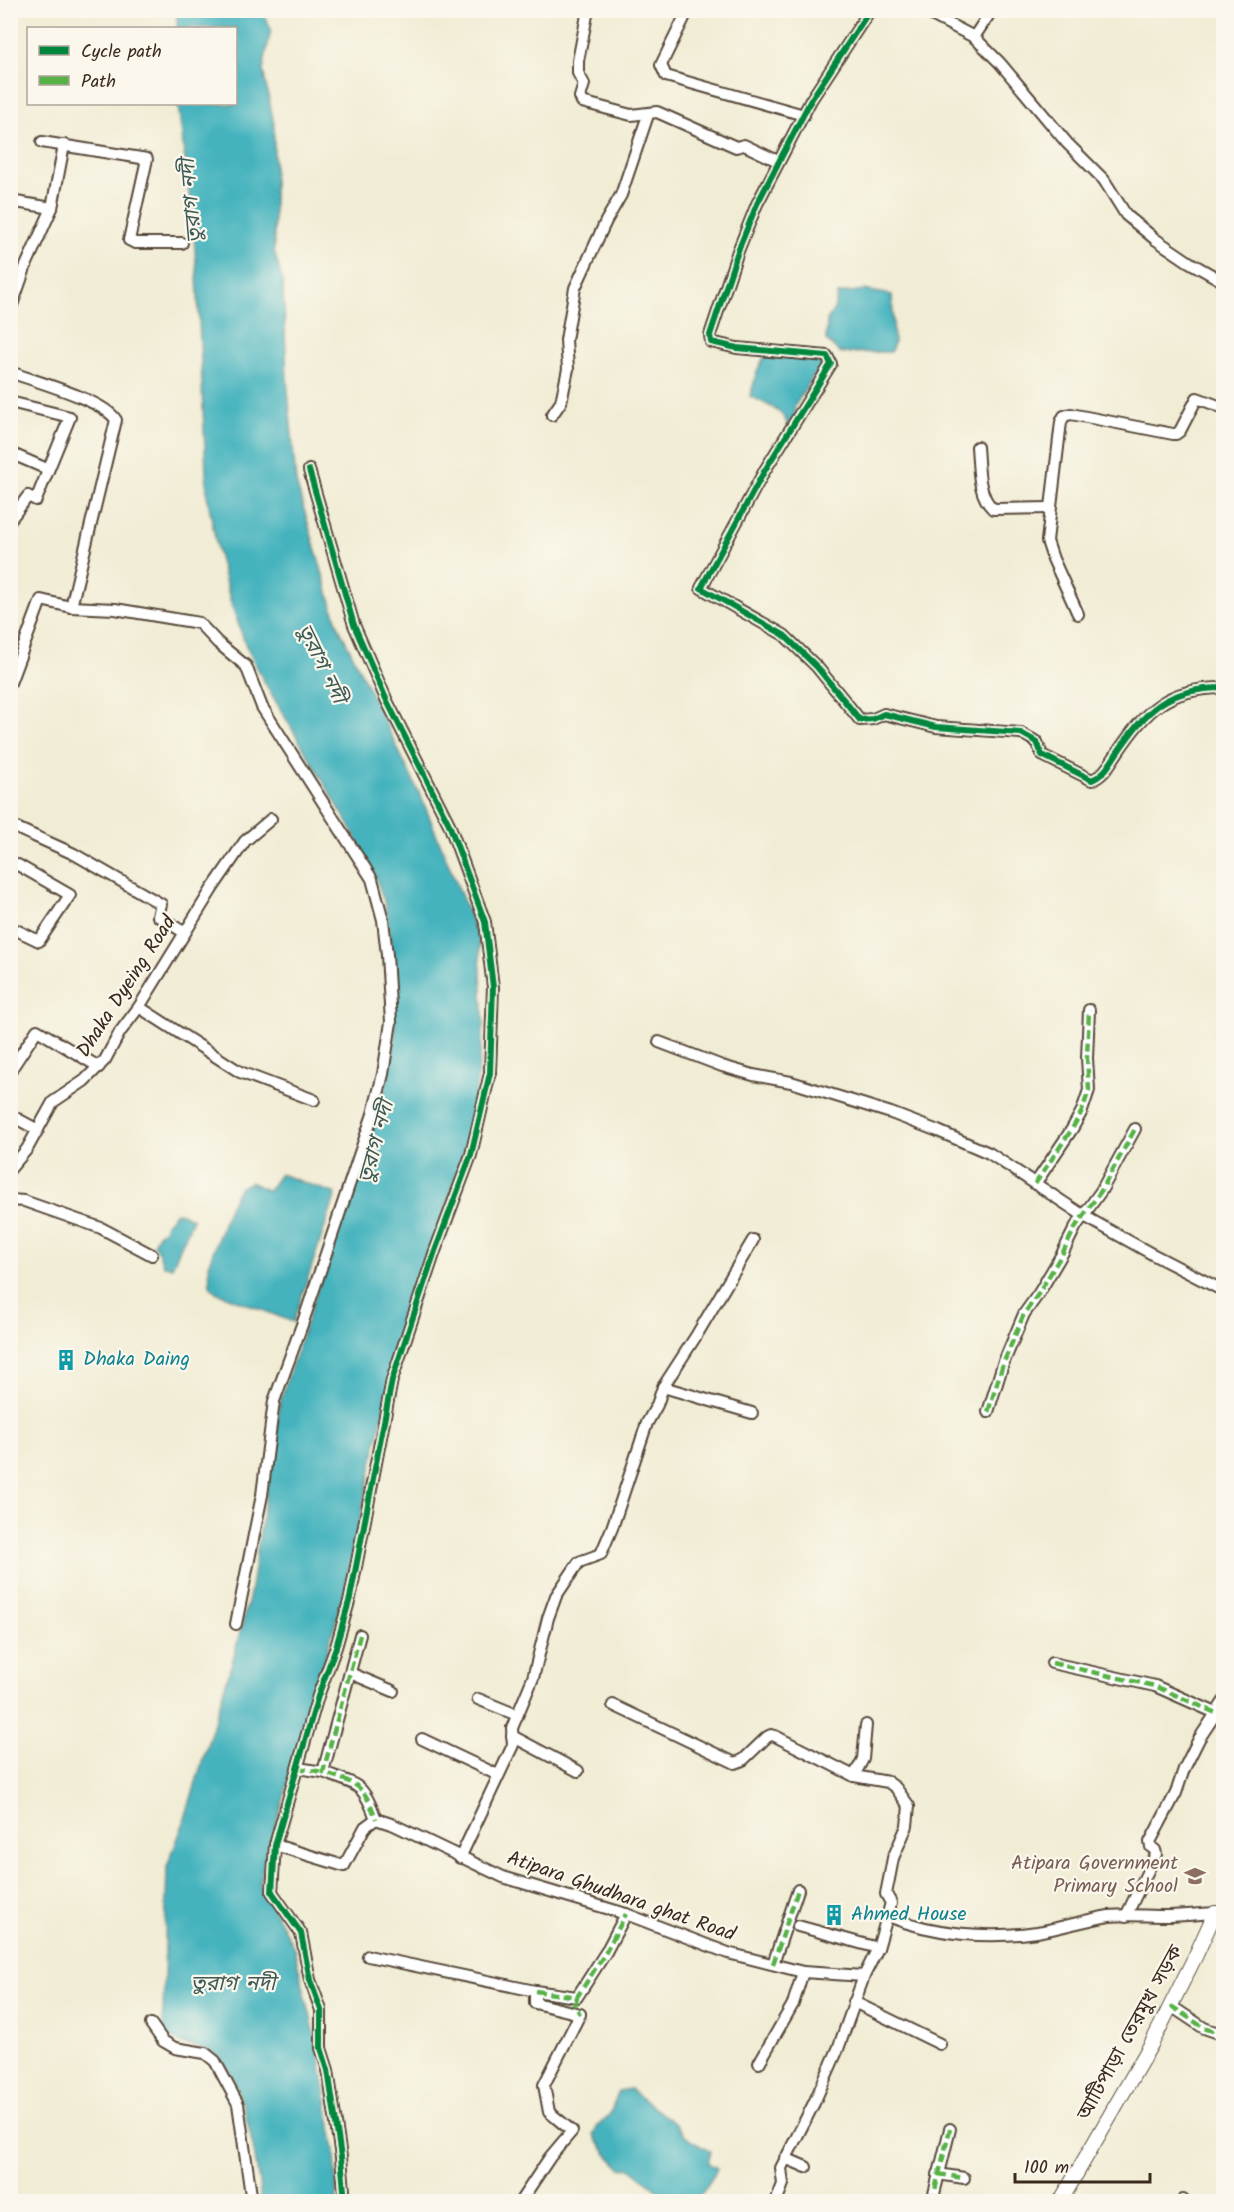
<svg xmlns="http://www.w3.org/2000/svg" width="1234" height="2212" viewBox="0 0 1234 2212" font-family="Kalam,'Noto Sans Bengali',sans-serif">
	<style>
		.water { fill: #44b3be; stroke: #406e6e; stroke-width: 1.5 }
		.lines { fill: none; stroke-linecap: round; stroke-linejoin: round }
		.minor-casing { stroke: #564739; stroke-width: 14 }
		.major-casing { stroke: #564739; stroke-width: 16 }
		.minor { stroke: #fff; stroke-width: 10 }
		.major { stroke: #fff; stroke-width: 14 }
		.quiet { stroke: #57b245; stroke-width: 4.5; stroke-dasharray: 9 4.5; stroke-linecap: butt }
		.cycleway-casing { stroke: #fbf7ec; stroke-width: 10 }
		.cycleway { stroke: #00873e; stroke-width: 6 }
		.labels { text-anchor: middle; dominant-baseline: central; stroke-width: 4.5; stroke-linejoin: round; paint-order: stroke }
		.street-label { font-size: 20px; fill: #3b2a1e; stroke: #fbf7ec }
		.culture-label { font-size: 20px; fill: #0d838f; stroke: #fbf7ec; text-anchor: start }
		.education-label { font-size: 20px; fill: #785e54; stroke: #fbf7ec; text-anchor: end }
		.water-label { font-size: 21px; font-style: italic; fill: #3e5a56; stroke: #fbf7ec }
	</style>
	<rect width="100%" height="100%" fill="#fbf7ec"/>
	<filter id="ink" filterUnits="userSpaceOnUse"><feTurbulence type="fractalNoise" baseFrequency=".0167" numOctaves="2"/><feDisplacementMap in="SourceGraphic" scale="12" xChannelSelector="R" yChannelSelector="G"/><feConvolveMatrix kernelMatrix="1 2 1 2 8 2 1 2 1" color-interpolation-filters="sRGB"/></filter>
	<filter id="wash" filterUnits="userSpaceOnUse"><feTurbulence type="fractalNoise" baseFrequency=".008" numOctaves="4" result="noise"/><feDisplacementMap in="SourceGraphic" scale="24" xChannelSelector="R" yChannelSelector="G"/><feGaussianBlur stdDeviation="1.35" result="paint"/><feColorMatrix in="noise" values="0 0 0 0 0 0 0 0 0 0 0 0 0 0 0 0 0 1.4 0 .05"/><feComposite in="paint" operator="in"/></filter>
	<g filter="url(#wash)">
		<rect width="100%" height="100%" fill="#f1ecd4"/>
		<!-- water -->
		<g class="water">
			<path d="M261,10L271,29L263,70L274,124V251L283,283L287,379L296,482L337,623L422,799L479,939L484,1025L475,1096L462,1159L389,1386L345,1590L259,1882L294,1948L318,2047L335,2150L337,2201H261C258,2167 245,2092 225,2064C208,2040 175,2052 164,2030C163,2026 163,2020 163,2016L167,1867L184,1822L234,1656L250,1594L281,1398L385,1090L395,1036L390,937L385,904L373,870L348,823L263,680L246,646L231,603L218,553L207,495L197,275L193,225L178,104H236V28H177V11Z"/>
			<polygon points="864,290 892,295 894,343 891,352 840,353 826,340 827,320 834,309 838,294"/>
			<path d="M765,356L821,359L826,367L819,377L814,375L794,407L796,417L787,425C786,411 763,403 750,396C756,378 755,372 765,356Z"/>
			<polygon points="280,1174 336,1194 293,1322 216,1292 210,1286 209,1263 229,1207 239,1188 251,1182 268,1191"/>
			<polygon points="176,1212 182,1213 193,1219 172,1267 163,1265 159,1253 153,1245 158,1234 164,1230 166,1223"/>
			<polygon points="630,2089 674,2123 690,2140 711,2152 708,2163 717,2168 714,2175 697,2201 671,2201 629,2167 622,2169 608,2155 597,2141 594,2134 597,2127 610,2114 619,2091"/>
		</g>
	</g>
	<g filter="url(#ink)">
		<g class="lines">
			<defs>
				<g id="minor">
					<polyline points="588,10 578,61 578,73 584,84 580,97 582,102 631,115 657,112 736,147 744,145 778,161"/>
					<polyline points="688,10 661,65 666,76 804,115"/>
					<path d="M870,10L811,100L757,204L738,251L710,335L711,342L737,348L827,356L831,364L765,470L701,588L784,635L817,667L860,720L873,719L884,714L936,727L1021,733L1037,742L1042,755L1092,780C1104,775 1109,765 1117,753C1147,709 1167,688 1224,688"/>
					<polyline points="922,10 974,37 1000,63 1067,143 1104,180 1126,215 1155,239 1189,262 1224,282"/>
					<polyline points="974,37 992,10"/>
					<polyline points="42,142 147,159 129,240 135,243 182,243"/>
					<polyline points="10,201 52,208"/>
					<polyline points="10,311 25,268 52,208 64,145"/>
					<path d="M10,372C34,381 104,400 116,420L71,607L41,600L10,683"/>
					<polyline points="10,402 70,417 36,500 28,496 10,520"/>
					<polyline points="552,415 561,402 568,369 566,340 575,288 606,221 621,195 648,115"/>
					<path d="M977,447C979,467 977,494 993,509L1050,508"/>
					<polyline points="10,453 47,469"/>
					<polyline points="309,470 354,625 387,701 449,824 485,922 493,987 490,1073 471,1155 435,1251 392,1380 350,1598 336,1647 318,1696 275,1845 272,1892 301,1933 310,1980 321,2010 321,2048 328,2070 341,2157 345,2202"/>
					<polyline points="71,607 115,609 199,623 218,643 246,666 262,707 372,879 383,920 387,955 391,1022 383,1074 373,1114 303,1322 274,1401 262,1495 236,1624"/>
					<polyline points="1078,614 1053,559 1047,541 1061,422 1064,416 1071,414 1173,434 1176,434 1180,431 1197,398 1224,408"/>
					<polyline points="10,825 74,854 161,904 158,916 185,933"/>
					<polyline points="10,864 15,866 18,865 70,895 39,941 10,927"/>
					<polyline points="139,1007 240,1072 314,1100"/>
					<polyline points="659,1042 722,1066 753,1075 791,1082 891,1113 938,1131 989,1153 1084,1216 1152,1254 1224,1291"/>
					<polyline points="10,1071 37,1030 99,1067"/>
					<polyline points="10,1115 38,1130"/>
					<polyline points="10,1169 27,1149 53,1102 84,1081 105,1060 120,1032 139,1007 212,889 245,841 271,819"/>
					<polyline points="1035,1184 1072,1129 1082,1111 1089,1090 1087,1058 1089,1010"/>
					<polyline points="10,1200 24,1201 101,1228 152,1255"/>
					<polyline points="663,1387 752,1413"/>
					<polyline points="988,1412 1003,1364 1024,1314 1039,1293 1062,1254 1076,1226 1101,1191 1135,1129"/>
					<path d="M360,1635L323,1772C357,1785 363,1782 376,1819"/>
					<polyline points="1052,1663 1155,1686 1216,1713"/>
					<polyline points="350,1673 393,1691"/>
					<polyline points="478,1699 517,1715"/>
					<polyline points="613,1705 735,1763 743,1760 767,1737 771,1735 775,1736 854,1776 888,1782 896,1788 909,1806 907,1826 893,1858 890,1874 886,1894 891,1903 878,1948 864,1976 838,2049 814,2103 781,2168 783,2184 776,2202"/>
					<polyline points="512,1736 578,1771"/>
					<polyline points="422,1739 498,1775"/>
					<polyline points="298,1768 323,1772"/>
					<polyline points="854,1776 863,1759 866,1725"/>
					<polyline points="376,1819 394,1825 503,1877 626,1914 728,1953 803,1972 864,1976"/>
					<polyline points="275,1845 344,1866 365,1827 376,1819"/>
					<polyline points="460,1858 513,1745 512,1728 533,1678 548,1618 556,1596 579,1562 601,1554 612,1528 647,1423 657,1405 663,1387 696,1336 753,1240"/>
					<path d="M888,1916C934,1935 988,1939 1037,1932C1061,1928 1085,1920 1109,1916C1127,1914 1146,1916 1164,1916C1181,1916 1198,1914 1215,1913"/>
					<polyline points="1126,1916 1156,1854 1155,1850 1151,1847 1150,1842 1176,1793 1184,1769 1199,1739 1224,1701"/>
					<polyline points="798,1926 878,1948"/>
					<polyline points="368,1956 535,1991 535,2003 580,2014"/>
					<polyline points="773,1964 798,1890"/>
					<polyline points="535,1991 577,1997 606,1952 626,1914"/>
					<polyline points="854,2002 940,2044"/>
					<polyline points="1171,2006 1204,2028 1224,2035"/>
					<polyline points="151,2024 163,2041 175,2048 205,2053 215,2061 238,2104 252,2202"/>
					<polyline points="759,2063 793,2004 803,1972"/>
					<polyline points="785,2158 806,2167"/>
					<polyline points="938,2174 964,2178"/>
					<polyline points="520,2202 550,2157 572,2131 549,2112 544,2085 580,2014"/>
					<polyline points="932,2202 950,2129"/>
					<polyline points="1183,2202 1183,2200"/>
				</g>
				<polyline id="major" points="1060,2202 1153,2041 1195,1957 1215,1913 1224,1913"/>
			</defs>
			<!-- minor casing -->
			<use href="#minor" class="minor-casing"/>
			<!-- major casing -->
			<use href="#major" class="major-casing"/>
			<!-- minor -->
			<use href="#minor" class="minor"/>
			<!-- major -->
			<use href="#major" class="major"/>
			<!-- quiet -->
			<g class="quiet">
				<polyline points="1035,1184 1072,1129 1082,1111 1089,1090 1087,1058 1089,1010"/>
				<polyline points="988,1412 1003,1364 1024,1314 1039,1293 1062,1254 1076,1226 1101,1191 1135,1129"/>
				<path d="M360,1635L323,1772C357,1785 363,1782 376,1819"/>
				<polyline points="1052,1663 1155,1686 1216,1713"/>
				<polyline points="298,1768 323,1772"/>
				<polyline points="773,1964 798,1890"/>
				<polyline points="535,1991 577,1997 606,1952 626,1914"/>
				<polyline points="577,1997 575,2005 580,2014"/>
				<polyline points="1171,2006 1204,2028 1224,2035"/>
				<polyline points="938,2174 964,2178"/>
				<polyline points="932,2202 950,2129"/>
				<polyline points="1183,2202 1183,2200"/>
			</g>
			<defs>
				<g id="cycleway">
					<path d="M870,10L811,100L757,204L738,251L710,335L711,342L737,348L827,356L831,364L765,470L701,588L784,635L817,667L860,720L873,719L884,714L936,727L1021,733L1037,742L1042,755L1092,780C1104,775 1109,765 1117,753C1147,709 1167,688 1224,688"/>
					<polyline points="309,470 354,625 387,701 449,824 485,922 493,987 490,1073 471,1155 435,1251 392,1380 350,1598 336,1647 318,1696 275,1845 272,1892 301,1933 310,1980 321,2010 321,2048 328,2070 341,2157 345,2202"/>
				</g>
			</defs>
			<!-- cycleway casing -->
			<use href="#cycleway" class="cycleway-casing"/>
			<!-- cycleway -->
			<use href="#cycleway" class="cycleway"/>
		</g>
	</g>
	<!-- icons -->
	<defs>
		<symbol id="building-bare" viewBox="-9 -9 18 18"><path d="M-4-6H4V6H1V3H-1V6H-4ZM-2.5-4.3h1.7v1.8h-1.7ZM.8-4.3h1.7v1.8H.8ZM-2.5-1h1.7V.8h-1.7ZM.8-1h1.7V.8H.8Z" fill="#0f9aa8" stroke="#fbf7ec" stroke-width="2.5" paint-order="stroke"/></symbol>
		<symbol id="school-bare" viewBox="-9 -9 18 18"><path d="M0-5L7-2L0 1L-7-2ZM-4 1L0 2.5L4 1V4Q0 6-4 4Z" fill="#8d6e63" stroke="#fbf7ec" stroke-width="2.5" paint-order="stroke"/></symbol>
	</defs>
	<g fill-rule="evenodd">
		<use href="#building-bare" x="51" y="1345" width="30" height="30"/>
		<use href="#school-bare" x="1180" y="1861" width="30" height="30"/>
		<use href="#building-bare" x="819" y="1900" width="30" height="30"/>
	</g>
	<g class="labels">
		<!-- street labels -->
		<g class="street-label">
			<text transform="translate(127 987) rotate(-57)">Dhaka Dyeing Road</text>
			<text transform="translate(621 1897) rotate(19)">Atipara Ghudhara ghat Road</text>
			<text transform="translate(1131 2033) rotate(-61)">আটিপাড়া তেরমুখ সড়ক</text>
		</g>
		<!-- culture labels -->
		<g class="culture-label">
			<text x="83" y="1360">Dhaka Daing</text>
			<text x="851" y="1915">Ahmed House</text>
		</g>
		<!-- education labels -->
		<g class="education-label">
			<text x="1178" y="1864">Atipara Government<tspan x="1178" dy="23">Primary School</tspan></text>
		</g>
		<!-- water labels -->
		<g class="water-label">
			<text transform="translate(192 201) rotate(-95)">তুরাগ নদী</text>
			<text transform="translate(321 664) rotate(64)">তুরাগ নদী</text>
			<text transform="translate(377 1142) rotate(-75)">তুরাগ নদী</text>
			<text x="233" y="1984">তুরাগ নদী</text>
		</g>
	</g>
	<!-- margin -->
	<rect width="1234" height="2212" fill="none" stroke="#fbf7ec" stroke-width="36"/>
	<!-- legend -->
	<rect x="27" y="27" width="210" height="78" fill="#fbf7ec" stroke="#aea59a" stroke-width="1.5"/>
	<rect x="39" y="46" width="30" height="9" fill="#00873e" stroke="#aea59a" stroke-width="1.5"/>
	<text x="81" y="57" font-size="18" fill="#3b2a1e">Cycle path</text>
	<rect x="39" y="76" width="30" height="9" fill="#57b245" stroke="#aea59a" stroke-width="1.5"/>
	<text x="81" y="87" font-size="18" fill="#3b2a1e">Path</text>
	<!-- scale -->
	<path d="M1015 2173v9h135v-9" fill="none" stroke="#3b2a1e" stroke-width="3"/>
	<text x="1024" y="2173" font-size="18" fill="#3b2a1e" stroke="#fbf7ec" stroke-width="4.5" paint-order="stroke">100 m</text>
</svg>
